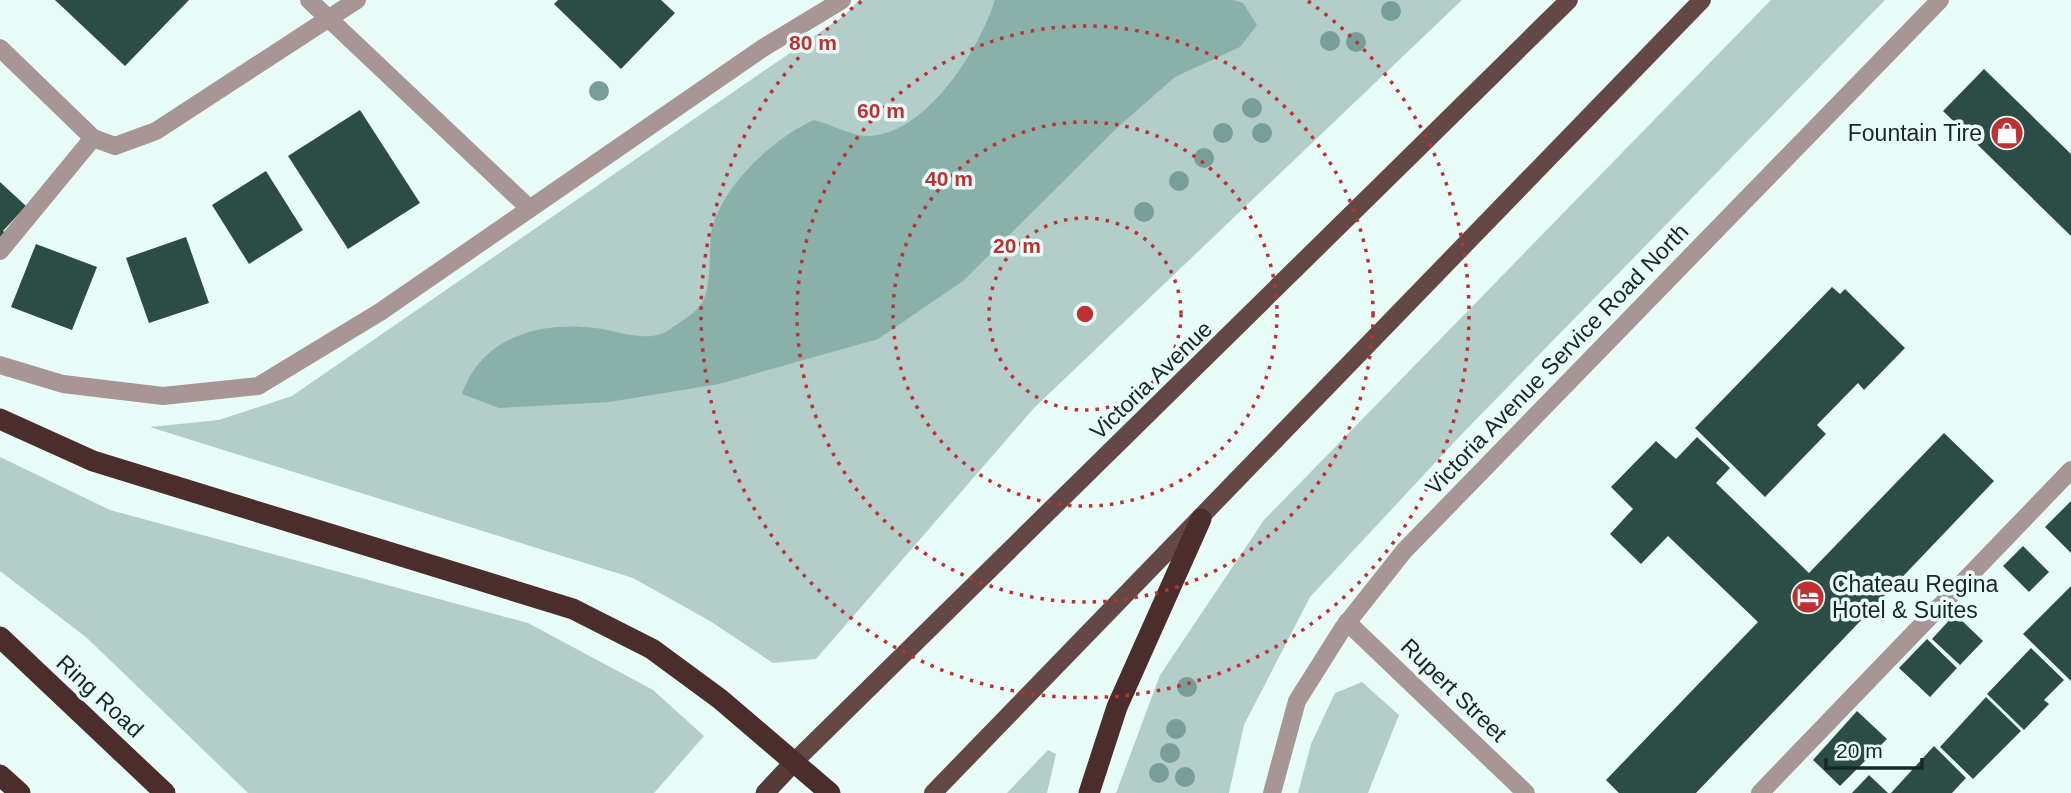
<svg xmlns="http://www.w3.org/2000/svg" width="2071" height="793" viewBox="0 0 2071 793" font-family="Arial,sans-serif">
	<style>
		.green { fill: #b3cdc8 }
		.water { fill: #89b1a9 }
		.building { fill: #2c4c46 }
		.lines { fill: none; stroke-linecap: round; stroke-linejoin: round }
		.service { stroke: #a79694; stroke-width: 18 }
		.minor { stroke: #a79694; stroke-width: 18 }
		.tertiary { stroke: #a79694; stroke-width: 18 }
		.primary { stroke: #634845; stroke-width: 18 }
		.trunk { stroke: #573a38; stroke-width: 19 }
		.motorway { stroke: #4b2d2b; stroke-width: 21 }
		.tree { fill: #779f98 }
		.ring { fill: none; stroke: #bf3033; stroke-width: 3.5; stroke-dasharray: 3.5 7 }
		.labels { text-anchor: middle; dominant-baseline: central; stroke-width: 7; stroke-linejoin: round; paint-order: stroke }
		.poi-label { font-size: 23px; fill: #192724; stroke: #e8fdf8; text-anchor: end }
		.street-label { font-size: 23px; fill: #192724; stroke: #e8fdf8 }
		.centre { fill: #bf3033; stroke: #e8fdf8; stroke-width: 3.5 }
		.ring-label { font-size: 21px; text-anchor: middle; font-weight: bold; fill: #bf3033; stroke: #e8fdf8; stroke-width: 7; stroke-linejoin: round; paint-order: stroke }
	</style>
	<rect width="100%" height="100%" fill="#e8fdf8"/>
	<!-- green -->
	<g class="green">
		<polygon points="859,0 1462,0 1034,408 816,659 773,663 710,621 633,578 150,427 219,420 292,396 845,15"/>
		<polygon points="1771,0 1885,0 1459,437 1310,597 1244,725 1229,793 1116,793 1160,675 1264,520"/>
		<polygon points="0,457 110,510 528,623 653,690 704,736 654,793 248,793 87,638 0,571"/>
		<polygon points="1362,682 1399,715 1368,793 1298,793 1311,744 1335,693"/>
		<polygon points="1048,750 1056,754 1047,793 1007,793"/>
	</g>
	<!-- water -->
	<path class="water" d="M995,0H1233L1243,3L1257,25L1240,47L1175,77L1118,127L963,281L878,339L719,384L609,402L499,408L462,394C482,337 539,321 596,328C619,331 648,344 669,330C678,323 691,316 699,307C712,294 709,253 711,235C718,189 774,137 814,120C830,124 850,135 866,136C925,137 979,50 995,0Z"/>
	<!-- building -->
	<g class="building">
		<polygon points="55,0 189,0 125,66"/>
		<polygon points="558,0 661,0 675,13 621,69 554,4"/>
		<polygon points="1984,69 2071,154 2071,236 1943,111"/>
		<polygon points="360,110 420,203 348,249 288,156"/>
		<polygon points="266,171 303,230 249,264 212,205"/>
		<polygon points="0,182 26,206 3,231 10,237 0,247"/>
		<polygon points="186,237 209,303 149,323 126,258"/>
		<polygon points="36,244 97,267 72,330 11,307"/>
		<polygon points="1832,287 1840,294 1845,289 1905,348 1864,390 1858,383 1817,425 1826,434 1765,497 1695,428"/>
		<polygon points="1944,433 1994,481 1696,793 1619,793 1606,780 1758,622 1668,536 1641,564 1610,534 1633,509 1611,487 1656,441 1676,459 1697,437 1730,468 1716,483 1809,573"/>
		<polygon points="2071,501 2071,553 2045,527"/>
		<polygon points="2023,546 2049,572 2029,592 2003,566"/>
		<polygon points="2071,586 2071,681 2023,634"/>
		<polygon points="1955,614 1983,641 1960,665 1932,639"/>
		<polygon points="1927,639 1957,668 1930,697 1899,668"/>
		<polygon points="2031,648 2064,680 2044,700 2049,704 2024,730 1987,694"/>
		<polygon points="1986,697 2021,731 1973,779 1940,747"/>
		<polygon points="1857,711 1887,739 1840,786 1813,760"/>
		<polygon points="1934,746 1966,778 1952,793 1891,793"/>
		<polygon points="1869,775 1888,793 1852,793"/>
	</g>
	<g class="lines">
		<!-- service -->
		<g class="service">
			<polyline points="309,0 529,208"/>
			<polyline points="0,251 93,138"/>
			<polyline points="0,365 63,384 163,396 258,386 380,312 763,48 842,0"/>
			<polyline points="1760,793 2071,470"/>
		</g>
		<!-- minor -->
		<g class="minor">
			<polyline points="0,48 93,138 115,146 156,131 357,0"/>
			<polyline points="1347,622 1526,793"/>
		</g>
		<!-- tertiary -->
		<polyline class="tertiary" points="1272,793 1297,701 1343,628 1404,551 1940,0"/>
		<!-- primary -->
		<g class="primary">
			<polyline points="794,762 1569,0"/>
			<polyline points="933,793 1702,0"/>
		</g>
		<!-- trunk -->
		<polyline class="trunk" points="765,793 794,762"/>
		<!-- motorway -->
		<g class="motorway">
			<polyline points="0,419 93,461 573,609 652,649 720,699 830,793"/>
			<polyline points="0,637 165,793"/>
			<polyline points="0,775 20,793"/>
			<polyline points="1089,793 1117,707 1201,519"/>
		</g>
	</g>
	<!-- trees -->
	<g class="tree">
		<circle cx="1391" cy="11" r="10"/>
		<circle cx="1330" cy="41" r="10"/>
		<circle cx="1356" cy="42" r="10"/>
		<circle cx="599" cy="91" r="10"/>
		<circle cx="1252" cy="108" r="10"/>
		<circle cx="1223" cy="133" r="10"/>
		<circle cx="1262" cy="133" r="10"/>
		<circle cx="1204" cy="158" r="10"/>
		<circle cx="1179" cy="181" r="10"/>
		<circle cx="1144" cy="212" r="10"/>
		<circle cx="1187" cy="687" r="10"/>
		<circle cx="1176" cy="729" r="10"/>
		<circle cx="1170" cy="753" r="10"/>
		<circle cx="1159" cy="773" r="10"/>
		<circle cx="1185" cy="777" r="10"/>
	</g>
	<!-- distance rings -->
	<g class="ring">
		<circle cx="1085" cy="314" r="96"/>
		<circle cx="1085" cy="314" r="192"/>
		<circle cx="1085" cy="314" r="288"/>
		<path d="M1308 1A384 384 0 1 1 862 1"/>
	</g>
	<!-- icons -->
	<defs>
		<symbol id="shop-disc" viewBox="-11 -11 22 22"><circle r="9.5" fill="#bf3033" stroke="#e8fdf8"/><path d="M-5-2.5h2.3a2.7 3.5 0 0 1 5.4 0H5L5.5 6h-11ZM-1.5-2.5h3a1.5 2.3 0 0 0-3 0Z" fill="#fff"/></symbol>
		<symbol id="hotel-disc" viewBox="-11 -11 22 22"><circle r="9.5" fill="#bf3033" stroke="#e8fdf8"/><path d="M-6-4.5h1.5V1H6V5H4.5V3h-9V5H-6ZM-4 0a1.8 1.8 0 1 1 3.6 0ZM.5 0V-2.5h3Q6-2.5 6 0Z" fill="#fff"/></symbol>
	</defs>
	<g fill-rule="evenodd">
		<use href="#shop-disc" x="1988" y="114" width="38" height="38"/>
		<use href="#hotel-disc" x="1789" y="578" width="38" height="38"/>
	</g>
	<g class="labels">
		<!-- poi labels -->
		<g class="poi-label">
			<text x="1982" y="133">Fountain Tire</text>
			<text x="1832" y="584" text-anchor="start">Chateau Regina<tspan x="1832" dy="26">Hotel &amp; Suites</tspan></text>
		</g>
		<!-- street labels -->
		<g class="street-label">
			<text transform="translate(1557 359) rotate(-46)">Victoria Avenue Service Road North</text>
			<text transform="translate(1151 380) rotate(-44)">Victoria Avenue</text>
			<text transform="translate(1454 690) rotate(44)">Rupert Street</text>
			<text transform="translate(100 696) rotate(43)">Ring Road</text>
		</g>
	</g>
	<circle cx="1085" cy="314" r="10" class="centre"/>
	<g class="ring-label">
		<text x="813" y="50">80 m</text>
		<text x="881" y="118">60 m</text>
		<text x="949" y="186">40 m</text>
		<text x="1017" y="253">20 m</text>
	</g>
	<!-- scale -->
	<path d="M1826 758v10h96v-10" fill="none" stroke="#192724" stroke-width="3.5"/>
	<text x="1836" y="758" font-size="21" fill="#192724" stroke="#e8fdf8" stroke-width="5" paint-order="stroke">20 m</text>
</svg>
